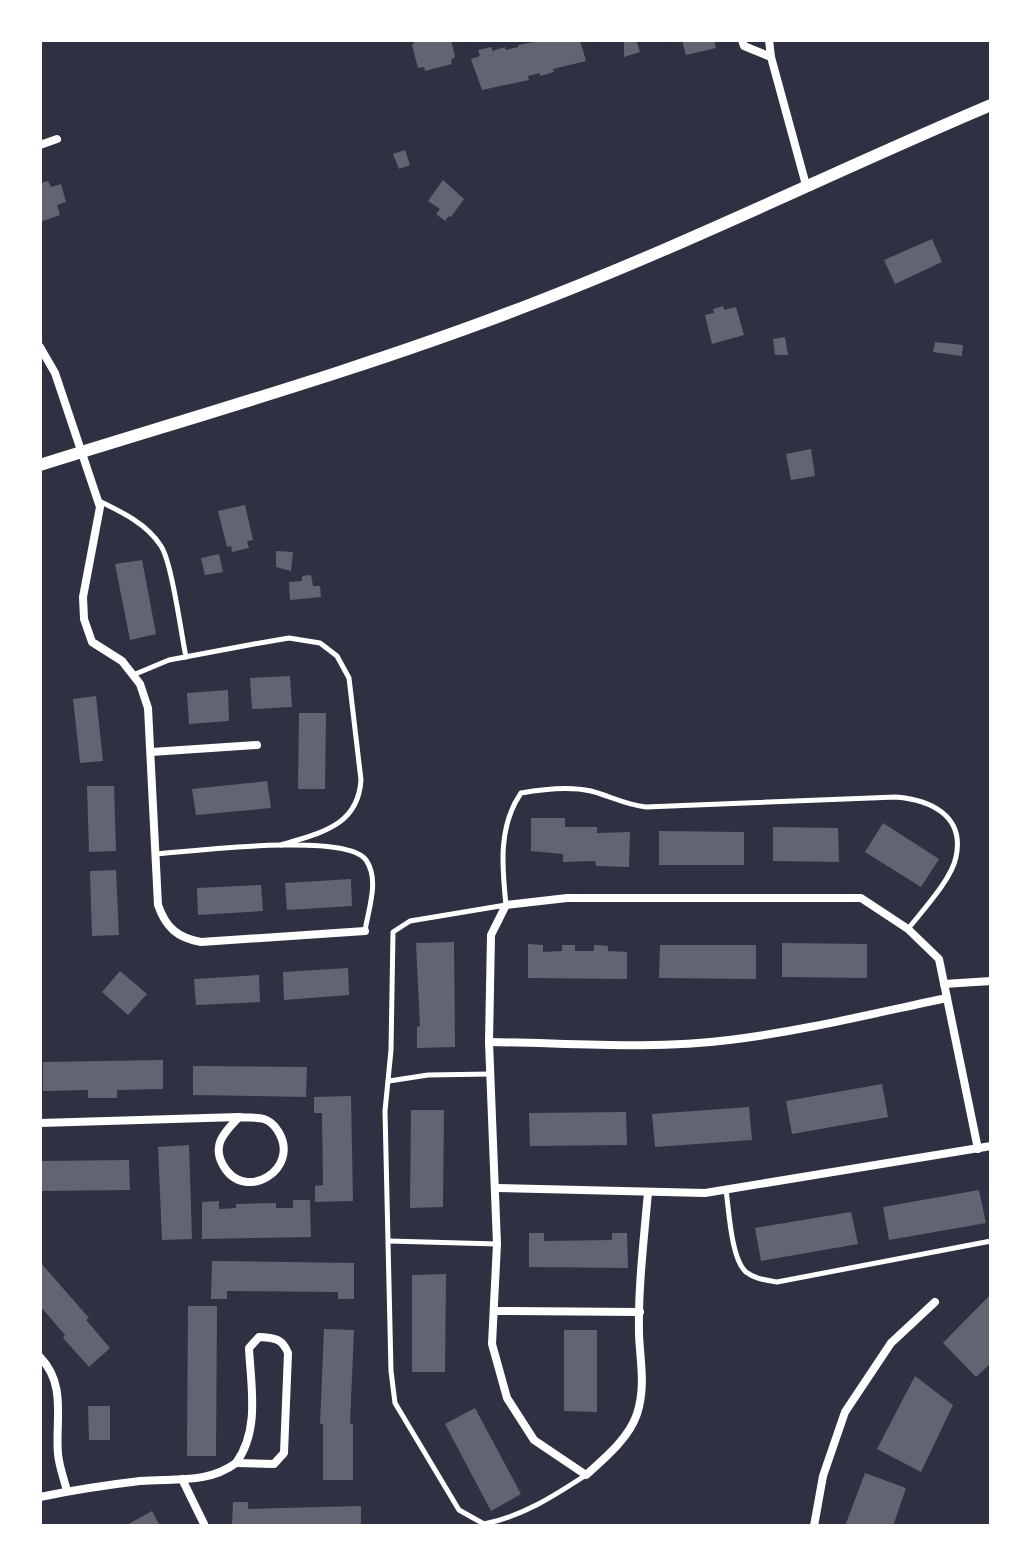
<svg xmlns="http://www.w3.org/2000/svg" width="1031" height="1566" viewBox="0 0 1031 1566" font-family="'Asap Condensed',sans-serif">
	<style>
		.building { fill: #626471 }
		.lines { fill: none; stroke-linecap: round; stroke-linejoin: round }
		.service { stroke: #fff; stroke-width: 5 }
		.minor { stroke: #fff; stroke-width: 8 }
		.tertiary { stroke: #fff; stroke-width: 12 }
	</style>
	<rect width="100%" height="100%" fill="#2d3142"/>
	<!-- building -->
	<g class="building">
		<polygon points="413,40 451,40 455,57 451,60 452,64 425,71 424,67 418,68 412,45 414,44"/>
		<polygon points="546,40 580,40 586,61 553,69 554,72 540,76 540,73 528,76 529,80 482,90 471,59 480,56 478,50 492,47 492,51 505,47 506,50 518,47 518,45"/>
		<polygon points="624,40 636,40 640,52 624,57"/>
		<polygon points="682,40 714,40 716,48 686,55"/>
		<polygon points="405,150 410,165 399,169 393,154"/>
		<polygon points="443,180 464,199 451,217 449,216 445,221 436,214 440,209 428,201"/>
		<polygon points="48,181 51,187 61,184 66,202 57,205 60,215 40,222 40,183"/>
		<polygon points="932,239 942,262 895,284 884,260"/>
		<polygon points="723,306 724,310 736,307 744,335 712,344 705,315 714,313 713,309"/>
		<polygon points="785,337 788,355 775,355 773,339"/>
		<polygon points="935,342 963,345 962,356 933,352"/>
		<polygon points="811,449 815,476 791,480 786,454"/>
		<polygon points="245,505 253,540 247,541 249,548 232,552 231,546 227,547 218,511"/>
		<polygon points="276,551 293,552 291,571 276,567"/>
		<polygon points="219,554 223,572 205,575 201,558"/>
		<polygon points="142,560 156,634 130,640 115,564"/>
		<polygon points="311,575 313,586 320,586 321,597 290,600 289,582 302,581 302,576"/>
		<polygon points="290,676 292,707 252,709 250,678"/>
		<polygon points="228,690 229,721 189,724 187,693"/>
		<polygon points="96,696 103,761 80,763 73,699"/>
		<polygon points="299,713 326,713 325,789 298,789"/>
		<polygon points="267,781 271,808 196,815 192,789"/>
		<polygon points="87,786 114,786 116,851 89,852"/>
		<polygon points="531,818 565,818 565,827 597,827 597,833 630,832 629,867 596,866 595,861 563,862 563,854 531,851"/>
		<polygon points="883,823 939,859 921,887 865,852"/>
		<polygon points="773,827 838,828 839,862 773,861"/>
		<polygon points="659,831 744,832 744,865 659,865"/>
		<polygon points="116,870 119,935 92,936 90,871"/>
		<polygon points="351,879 352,906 287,910 285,883"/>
		<polygon points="261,885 263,911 198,915 197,888"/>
		<polygon points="454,942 455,1047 417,1048 417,1027 420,1026 416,943"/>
		<polygon points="782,943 867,944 867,978 782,977"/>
		<polygon points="528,944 543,945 543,952 562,951 562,945 575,945 575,951 594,951 594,945 608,946 608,951 627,952 627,979 528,978"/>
		<polygon points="660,945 756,945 756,979 659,978"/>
		<polygon points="348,968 349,995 284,1000 283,972"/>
		<polygon points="120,971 147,994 128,1015 102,992"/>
		<polygon points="259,975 260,1002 196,1005 194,979"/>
		<polygon points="163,1060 163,1089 117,1090 117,1098 88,1098 88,1090 43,1091 43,1062"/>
		<polygon points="193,1066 307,1067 306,1097 193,1095"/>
		<polygon points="882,1084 888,1117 792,1134 786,1101"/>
		<polygon points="351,1096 353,1201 315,1202 315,1186 323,1185 322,1113 314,1113 314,1097"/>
		<polygon points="749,1107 752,1140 655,1147 652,1114"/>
		<polygon points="411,1110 444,1110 443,1207 410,1208"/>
		<polygon points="626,1112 627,1145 530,1146 529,1113"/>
		<polygon points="189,1145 192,1239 162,1240 158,1147"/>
		<polygon points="129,1160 130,1190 40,1191 40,1161"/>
		<polygon points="979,1190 986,1223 889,1240 883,1207"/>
		<polygon points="293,1200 310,1200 311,1237 202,1239 202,1202 219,1201 219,1209 236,1208 236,1204 276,1203 276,1208 293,1208"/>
		<polygon points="851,1212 858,1244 761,1261 755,1228"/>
		<polygon points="529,1233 544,1233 544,1241 612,1240 612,1233 627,1233 628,1268 529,1267"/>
		<polygon points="212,1261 354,1263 354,1299 338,1299 338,1292 227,1291 227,1299 211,1299"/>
		<polygon points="40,1262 89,1318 86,1320 110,1348 89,1367 63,1338 65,1335 40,1306"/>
		<polygon points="446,1274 445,1372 412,1372 412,1275"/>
		<polygon points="991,1294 991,1363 976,1377 943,1343"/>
		<polygon points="188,1306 217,1306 216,1456 187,1456"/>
		<polygon points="324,1329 354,1330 350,1424 353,1424 353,1480 323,1480 323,1424 320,1424"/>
		<polygon points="564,1330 597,1330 597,1412 564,1411"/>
		<polygon points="915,1376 953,1405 921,1472 877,1449"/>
		<polygon points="88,1406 110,1406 110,1440 89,1440"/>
		<polygon points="475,1408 521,1494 491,1511 445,1424"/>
		<polygon points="865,1473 906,1488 893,1526 845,1526"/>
		<polygon points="233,1502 248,1502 248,1509 361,1506 361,1526 232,1526"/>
		<polygon points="152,1511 160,1526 125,1526"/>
	</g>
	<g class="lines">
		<!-- service -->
		<g class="service">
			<path d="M99,501C122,512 147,524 161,546C172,563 181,633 186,657"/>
			<path d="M133,675L169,660L254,644L289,638L320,643L337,656L349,678L361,780C358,827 319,833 281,845"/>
			<path d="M156,854C191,851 348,832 366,860C380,880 368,910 365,931"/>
			<polyline points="389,1081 428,1075 491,1074"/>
			<path d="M726,1190C729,1210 731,1259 746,1272C755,1279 766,1280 777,1282L991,1241"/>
			<polyline points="389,1241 497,1244"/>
			<path d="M586,1475C554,1496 521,1517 484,1524L459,1510L395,1403L391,1371L385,1111L391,1050L393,932L410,921L506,905C502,867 498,826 521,793C543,789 569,786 591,791C610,796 626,805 646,807L896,797C930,800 965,815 956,857C952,879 922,911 908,929"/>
		</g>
		<!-- minor -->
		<g class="minor">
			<polyline points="742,40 744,46 771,57"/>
			<polyline points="769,40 771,57 806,185"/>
			<polyline points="40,145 57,139"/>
			<path d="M40,347L55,373L100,507L83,597L84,619L92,642L122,661L140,684L148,708L158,905C166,928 178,938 201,942L365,931"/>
			<polyline points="151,752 257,745"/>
			<polyline points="944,984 991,981"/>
			<path d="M489,1042C569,1043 651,1050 729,1040C803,1031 875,1013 947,998"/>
			<path d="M239,1117C247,1118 257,1117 264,1119C270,1121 275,1126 278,1131C302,1169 244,1204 223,1165C211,1144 226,1131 239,1117Z"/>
			<polyline points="40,1123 239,1117"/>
			<polyline points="495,1188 705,1193 991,1146"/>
			<path d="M648,1192C644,1239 638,1287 639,1334C640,1361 646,1386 637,1414C629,1438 605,1458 586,1475L534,1440L507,1398L492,1344L497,1244L489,1042L491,935L506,905L567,898H861L908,929L939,959L978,1149"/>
			<polyline points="494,1311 640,1312"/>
			<path d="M259,1337C274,1338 282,1338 288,1353L284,1453L274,1464L236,1463C260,1430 251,1387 249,1348Z"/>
			<path d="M40,1357C67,1385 55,1420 58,1454C59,1466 64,1479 67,1491"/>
			<polyline points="182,1479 205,1526"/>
			<path d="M40,1497C73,1490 106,1485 140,1481C174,1478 208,1484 236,1463"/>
			<polyline points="814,1526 823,1476 845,1412 891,1343 935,1302"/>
		</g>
		<!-- tertiary -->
		<path class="tertiary" d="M40,465C203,414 369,367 529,305C686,245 837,170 991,105"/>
	</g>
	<!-- border -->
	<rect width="1031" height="1566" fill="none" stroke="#ffffff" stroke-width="84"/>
</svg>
